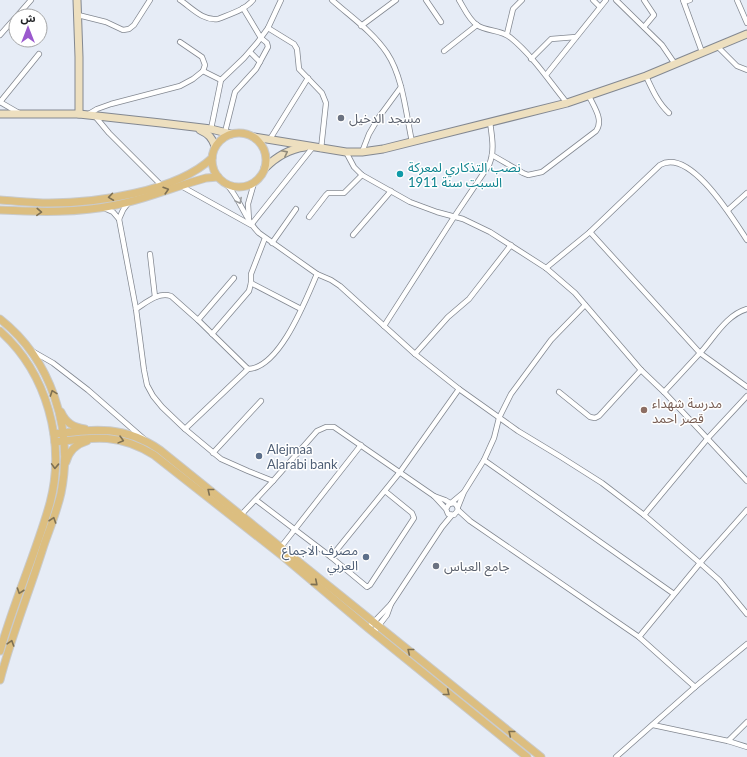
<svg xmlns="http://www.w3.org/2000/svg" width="747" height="757" viewBox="0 0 747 757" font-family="Lato,'Noto Sans Arabic',sans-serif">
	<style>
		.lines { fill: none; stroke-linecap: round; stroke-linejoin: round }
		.street-casing { stroke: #838891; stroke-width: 6 }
		.secondary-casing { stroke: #838891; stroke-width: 9 }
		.primary-casing { stroke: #c9caca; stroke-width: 9 }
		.street { stroke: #fff; stroke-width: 4.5 }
		.secondary { stroke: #eddfbf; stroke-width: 7 }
		.primary { stroke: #dcbe80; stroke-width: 7 }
		.oneway { stroke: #908a79 }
		.oneway2 { stroke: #7e7052 }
		.oneway3 { stroke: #9a9b9c }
		.worship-dot { fill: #6b7280; stroke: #fff; stroke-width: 1.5 }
		.culture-dot { fill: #0f9aa8; stroke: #fff; stroke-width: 1.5 }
		.education-dot { fill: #8d6e63; stroke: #fff; stroke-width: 1.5 }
		.service-dot { fill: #5c6f8a; stroke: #fff; stroke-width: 1.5 }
		.labels { text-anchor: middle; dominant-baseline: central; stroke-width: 3; stroke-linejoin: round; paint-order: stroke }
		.worship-label { font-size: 13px; fill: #5b616d; stroke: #fff; text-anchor: start }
		.culture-label { font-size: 13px; fill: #0d838f; stroke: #fff; text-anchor: start }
		.education-label { font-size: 13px; fill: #785e54; stroke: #fff; text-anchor: start }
		.service-label { font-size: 13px; fill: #4e5e75; stroke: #fff; text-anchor: start }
	</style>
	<rect width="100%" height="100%" fill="#e6ecf6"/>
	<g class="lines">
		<defs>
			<g id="street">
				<path d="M180,0C192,8 203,21 218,19C230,14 245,10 253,0"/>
				<path d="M332,0C351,17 373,32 387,53C403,77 406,114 412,142"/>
				<polyline points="426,0 441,22"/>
				<path d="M459,0C464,8 469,20 477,25C487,32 501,29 511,38C533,56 549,81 567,103"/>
				<polyline points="593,0 600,7"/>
				<polyline points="616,0 662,45 675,64"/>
				<polyline points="683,0 702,52"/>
				<polyline points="737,0 747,23"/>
				<polyline points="684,2 690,0"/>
				<polyline points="78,15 106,22 123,30 129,29 134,25 150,0"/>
				<polyline points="17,16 31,0"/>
				<polyline points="361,26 396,0"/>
				<polyline points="644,27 654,15 644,0"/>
				<polyline points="268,28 294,44 297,49 299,69 322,93 326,103 321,149"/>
				<polyline points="507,34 513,9 522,0"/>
				<polyline points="0,35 16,17"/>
				<polyline points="180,42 202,57 205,65 203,71"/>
				<polyline points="717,46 737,66 747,70"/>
				<polyline points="444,51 477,25"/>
				<polyline points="250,52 260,62"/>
				<polyline points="531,59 551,39 576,37"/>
				<polyline points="546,75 606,0"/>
				<path d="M646,76C652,89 658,103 669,113"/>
				<polyline points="0,102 39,54"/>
				<polyline points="0,102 19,113"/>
				<polyline points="87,115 97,109 111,104 180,86 193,79 203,71 221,80"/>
				<polyline points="94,115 109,133 161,185"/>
				<polyline points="211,129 221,80 244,58 257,43 268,28 281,0"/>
				<polyline points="225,132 235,92 256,69 268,47 267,43 261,38 243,8"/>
				<polyline points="270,139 308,78"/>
				<polyline points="346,152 354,167 362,175 410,202 437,212 463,219 490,232 546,268 575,293 641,370 664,392 747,481"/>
				<polyline points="362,152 369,134 379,117 401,87"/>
				<path d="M492,155L523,173L528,175L542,172L596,131C604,120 594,107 589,96"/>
				<path d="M226,184C241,199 244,219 259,233L317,274L331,280L340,286L415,354L459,389L518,431L561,457L602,483L644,515L700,563L719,580L747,614"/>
				<polyline points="181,186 251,225 313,147"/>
				<polyline points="104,208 113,212 119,219 136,309 144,370 147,385 153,396 162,407 185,429 221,459 248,471 273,481 317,431 326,427 334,427 434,496 446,509 448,514 454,515 458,510 457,506 454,503 449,504 446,509"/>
				<polyline points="728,210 747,193"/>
				<polyline points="309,217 326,195 328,193 344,193 362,175"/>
				<polyline points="119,219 123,210 129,202"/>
				<polyline points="249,221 248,204 254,183"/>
				<polyline points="590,232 700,353 747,387"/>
				<polyline points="353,235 391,191"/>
				<polyline points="272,243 296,209"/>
				<polyline points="150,254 155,297"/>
				<path d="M546,268L590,232L660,165C690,147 733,219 747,240"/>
				<polyline points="251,283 301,309"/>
				<path d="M136,309C147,302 158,292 171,296L198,320L248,369C280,368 306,299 317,274"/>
				<polyline points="198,320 234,278"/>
				<path d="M384,326L454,217L489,165C495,151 492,137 490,122"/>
				<polyline points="212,334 249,291 251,283 251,274 265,238"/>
				<polyline points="32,351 53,363 88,390 144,439"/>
				<polyline points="415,354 448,317 469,299 511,245"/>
				<polyline points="559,392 590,417 595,418 599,416 641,370"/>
				<path d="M664,392C676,379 688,366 700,353C714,338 726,315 747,309"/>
				<polyline points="185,429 248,369"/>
				<polyline points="213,453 261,401"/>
				<polyline points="484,460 674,594"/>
				<polyline points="434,496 445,500 450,503"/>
				<polyline points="256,500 331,557 367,587 370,585 414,518 412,513 385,491"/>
				<polyline points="451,503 463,493"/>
				<polyline points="458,507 464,492 484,460 494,438 499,418 511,394 551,340 585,305"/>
				<polyline points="458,510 470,521 639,637 695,687"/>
				<polyline points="241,515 273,481"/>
				<polyline points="644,515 708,438 747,396"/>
				<polyline points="281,547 361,445"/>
				<polyline points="331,557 400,472 459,389"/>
				<polyline points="368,628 391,604"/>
				<polyline points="373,633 387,615 391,604 442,527 452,515"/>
				<polyline points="639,637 700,563 747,510"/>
				<polyline points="653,725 728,741 747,747"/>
				<polyline points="728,741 747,722"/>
				<polyline points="616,757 695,687 747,644"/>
			</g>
			<g id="secondary">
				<polyline points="77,0 79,57 79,114"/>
				<polyline points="0,114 79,114 161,123 211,129 231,134"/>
				<path d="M200,130C209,134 212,138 215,146"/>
				<polyline points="254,137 346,152 362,152 383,149 567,103 646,76 747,34"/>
				<path d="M265,168C276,157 289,149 305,147"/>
			</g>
			<g id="primary">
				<circle cx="239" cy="160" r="27"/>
				<path d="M0,200C16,201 33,203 49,203C96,203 176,192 212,158"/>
				<path d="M0,210C39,212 78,213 116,205C147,199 176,186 206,178L218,177"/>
				<path d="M0,319C51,359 74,429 61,493C57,511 50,528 44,545C30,590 12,634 0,680"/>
				<path d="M0,331C47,373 66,442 50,503C36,553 14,601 0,651"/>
				<path d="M61,412C66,423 73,427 85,429"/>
				<path d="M54,434C95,429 124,425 160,450L541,757"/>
				<path d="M55,442C94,437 119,433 154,455L285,558L368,628L527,757"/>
				<path d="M66,462C69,451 76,444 87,441"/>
			</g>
		</defs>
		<!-- street casing -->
		<use href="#street" class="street-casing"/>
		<!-- secondary casing -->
		<use href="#secondary" class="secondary-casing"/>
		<!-- primary casing -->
		<use href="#primary" class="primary-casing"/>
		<!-- street -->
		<use href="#street" class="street"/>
		<!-- secondary -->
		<use href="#secondary" class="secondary"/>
		<!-- primary -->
		<use href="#primary" class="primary"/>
	</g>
	<!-- one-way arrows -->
	<defs><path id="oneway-chevron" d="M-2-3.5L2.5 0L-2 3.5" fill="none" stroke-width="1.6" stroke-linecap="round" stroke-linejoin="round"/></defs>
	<use class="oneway" href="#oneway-chevron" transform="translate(285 153) rotate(-27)"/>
	<g class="oneway2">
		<use href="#oneway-chevron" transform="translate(166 190) rotate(-17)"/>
		<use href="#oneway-chevron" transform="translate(111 197) rotate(172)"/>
		<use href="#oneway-chevron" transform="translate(39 212) rotate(3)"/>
		<use href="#oneway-chevron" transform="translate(53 393) rotate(-110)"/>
		<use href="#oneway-chevron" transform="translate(121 440) rotate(15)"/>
		<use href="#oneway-chevron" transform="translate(55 466) rotate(92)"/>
		<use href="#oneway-chevron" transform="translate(210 491) rotate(-141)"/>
		<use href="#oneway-chevron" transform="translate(53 520) rotate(-71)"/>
		<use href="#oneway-chevron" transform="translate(315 583) rotate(40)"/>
		<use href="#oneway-chevron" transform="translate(20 591) rotate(109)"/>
		<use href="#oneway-chevron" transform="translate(11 643) rotate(-72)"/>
		<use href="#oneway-chevron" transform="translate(410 651) rotate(-141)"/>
		<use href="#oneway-chevron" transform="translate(447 693) rotate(39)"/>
		<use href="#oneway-chevron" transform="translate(511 733) rotate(-141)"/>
	</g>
	<use class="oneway3" href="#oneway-chevron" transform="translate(239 201) rotate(62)"/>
	<!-- markers -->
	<g class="worship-dot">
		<circle cx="341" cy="118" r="4"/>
		<circle cx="436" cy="566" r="4"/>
	</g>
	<circle class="culture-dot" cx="400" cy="174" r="4"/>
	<circle class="education-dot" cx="644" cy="410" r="4"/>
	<g class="service-dot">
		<circle cx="259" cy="456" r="4"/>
		<circle cx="366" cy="557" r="4"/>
	</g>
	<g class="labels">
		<!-- worship labels -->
		<g class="worship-label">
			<text x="349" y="118">مسجد الدخيل</text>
			<text x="444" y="566">جامع العباس</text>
		</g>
		<!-- culture labels -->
		<g class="culture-label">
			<text x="408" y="167">نصب التذكاري لمعركة<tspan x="408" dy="15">السبت سنة 1911</tspan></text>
		</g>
		<!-- education labels -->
		<g class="education-label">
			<text x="652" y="403">مدرسة شهداء<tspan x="652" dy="15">قصر احمد</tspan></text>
		</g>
		<!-- service labels -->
		<g class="service-label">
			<text x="267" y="449">Alejmaa<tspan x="267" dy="15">Alarabi bank</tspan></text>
			<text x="358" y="550" text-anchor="end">مصرف الاجماع<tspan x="358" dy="15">العربي</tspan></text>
		</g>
	</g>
	<!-- north arrow -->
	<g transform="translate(28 28)"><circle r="19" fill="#ffffff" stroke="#a5a6a7"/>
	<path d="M0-3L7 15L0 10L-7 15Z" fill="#9b59ce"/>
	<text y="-6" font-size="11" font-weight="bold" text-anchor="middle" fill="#1f2124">ش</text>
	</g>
</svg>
